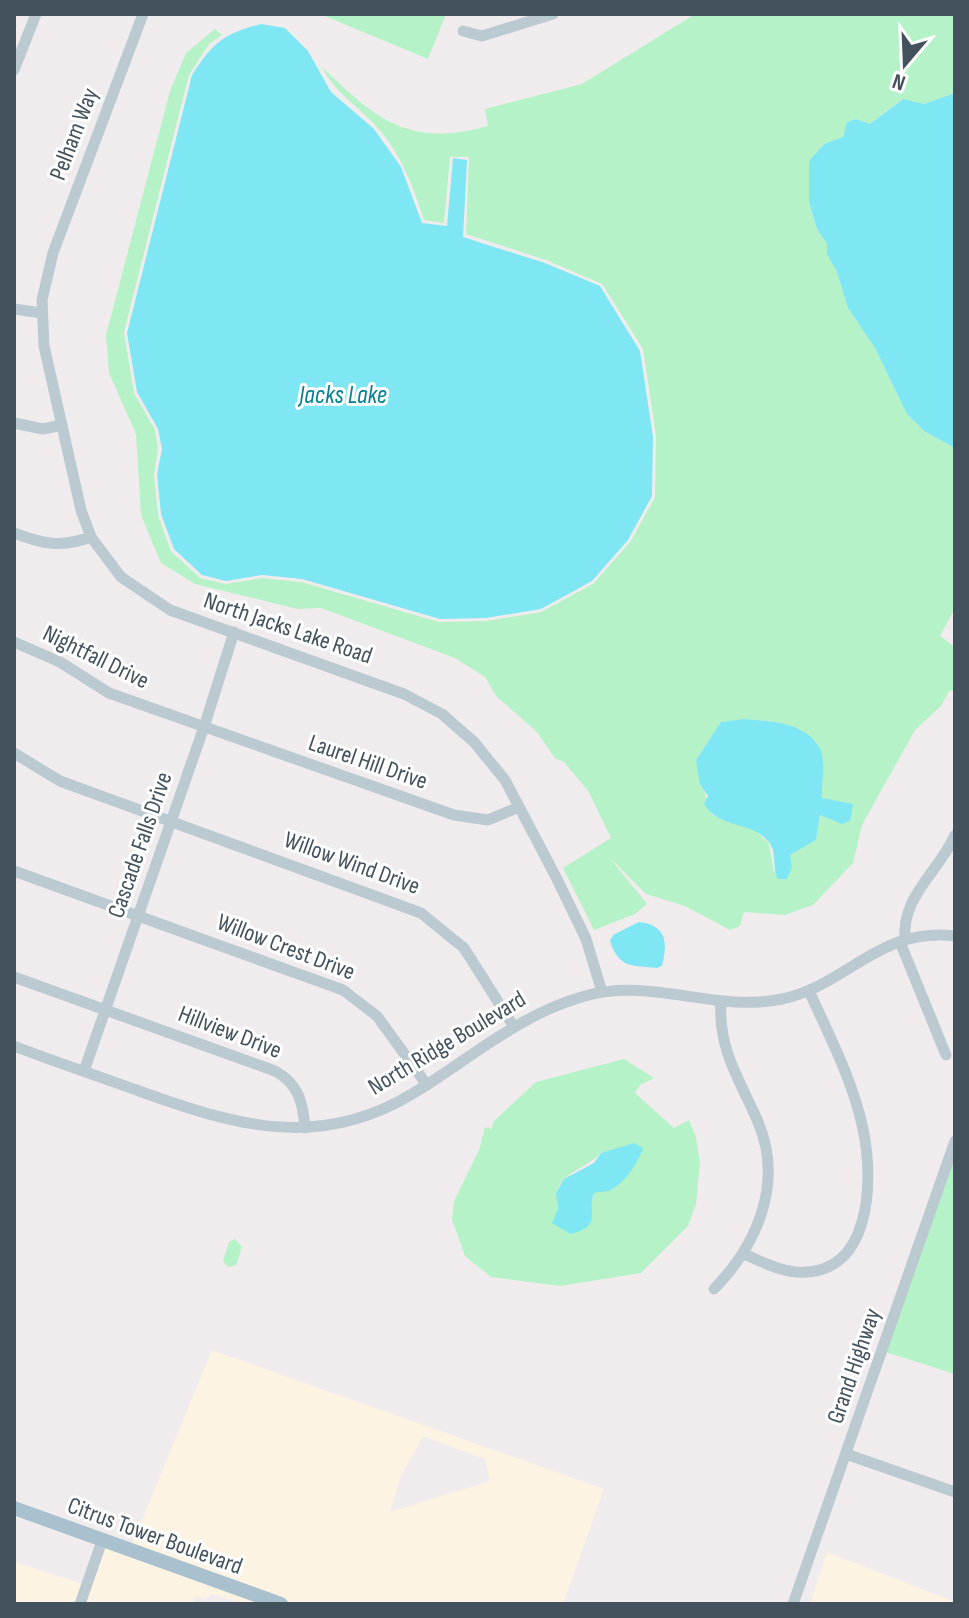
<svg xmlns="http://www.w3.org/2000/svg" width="969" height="1618" viewBox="0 0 969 1618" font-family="'Sofia Sans Condensed',sans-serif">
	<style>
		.commercial { fill: #fdf3e3; fill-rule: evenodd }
		.green { fill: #b6f2c7; fill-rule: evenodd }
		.water { fill: #7fe6f3 }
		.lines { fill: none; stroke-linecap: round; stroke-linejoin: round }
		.minor { stroke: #bbc9d1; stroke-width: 11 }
		.major { stroke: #a9c0cf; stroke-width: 14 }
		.labels { text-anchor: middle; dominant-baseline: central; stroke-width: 6; stroke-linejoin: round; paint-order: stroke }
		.street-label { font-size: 24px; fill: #43525c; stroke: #fff }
		.water-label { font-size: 26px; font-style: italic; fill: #038292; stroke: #fff }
	</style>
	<rect width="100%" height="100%" fill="#f0eced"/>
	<!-- commercial -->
	<g class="commercial">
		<path d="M212,1350L604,1489L563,1604H294L131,1547ZM423,1436L485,1459L490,1481L390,1512L401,1476Z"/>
		<polygon points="104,1546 268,1604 245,1604 212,1594 206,1599 195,1596 192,1604 84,1604"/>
		<polygon points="827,1552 955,1602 955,1604 810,1604"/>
		<polygon points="14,1562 83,1584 76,1604 14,1604"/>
	</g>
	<!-- green -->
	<g class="green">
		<polygon points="320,14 446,14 428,59"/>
		<path d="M695,14H955V93L924,104L902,99L870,124L856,119L847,122L843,138L824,144L809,161V202L817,229L827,244V254L837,272L848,308L875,348L907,414L924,431L955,448V608L940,636L955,647V691H949L941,706L915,730L862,825L853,863L813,905L785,915L744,912L740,926L730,930L685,906L646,894L609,857L647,904L635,914L594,930L563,868L611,838L589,792L564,762L555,758L537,732L496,696L485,677L455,658L321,608L298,609L195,584L161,563L141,515L136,434L109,373L106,335L170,91L186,53L215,29L222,35L209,44L189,75L124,332L134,393L155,430L158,449L154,475L158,515L171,551L200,578L226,584L262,578L301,582L439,622L486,621L541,612L593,584L631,541L655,497L656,436L643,349L602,284L546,260L466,234L469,157H450L444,223L424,220C413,186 401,153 376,126C355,103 337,95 321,66C376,119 407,148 488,126L485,109L582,84ZM743,719C768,721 804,721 819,747C826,761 821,783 822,798L838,802L837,822L820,815L816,840L790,855L789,861L774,872L769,843L753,829L712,815C705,797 702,780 696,760L721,722Z"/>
		<path d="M624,1059L654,1078L640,1085L635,1093L674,1128L689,1120L696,1137L700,1164L696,1204L688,1226L641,1273L560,1286L491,1277L465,1256L452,1219L454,1201L479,1150L485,1127L492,1129L493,1122L536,1082ZM611,1151L634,1160C630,1181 611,1188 594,1193L585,1228L571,1234L557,1215C559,1206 555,1197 558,1189C563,1173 589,1166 601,1153Z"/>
		<polygon points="955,1151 955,1374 885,1352"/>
		<polygon points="235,1239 242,1247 236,1265 228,1267 223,1261 229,1242"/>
	</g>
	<!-- water -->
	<g class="water">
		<path d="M261,24L285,28L308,51L331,92L374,129L401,167L422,223L447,226L453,158L467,160L463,237L545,263L600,286L640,351L653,437L652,496L628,540L592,581L541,609L486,618L440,619L302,579L262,575L226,581L202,575L174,549L161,514L157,474L162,449L158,429L137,392L127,333L192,75C213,43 223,34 261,24Z"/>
		<polygon points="955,93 955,448 924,431 907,414 875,348 848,308 837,272 827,254 827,244 817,229 809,202 809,161 824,144 843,137 847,122 856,119 870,124 903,99 924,104"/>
		<path d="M743,719C768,721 804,721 819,747C827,761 821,783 822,798L853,804L850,821L842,824L820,815L816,840L790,855L792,867L787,879H778C772,868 777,852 769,842C752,821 719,829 704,804L708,796L700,784L696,760L721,722Z"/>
		<path d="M639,922C667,925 668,943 662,966L657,968C632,965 619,969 610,941L613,935Z"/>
		<path d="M634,1143L643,1148C638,1162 626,1182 612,1189C607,1193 601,1191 594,1193C586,1214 604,1225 571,1234L552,1223L558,1209L556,1193L564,1179L594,1163L601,1153Z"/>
	</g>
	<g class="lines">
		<!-- minor -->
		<g class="minor">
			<polyline points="143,14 53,253 42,300 44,346 81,510 91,537 121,577 170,610 404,694 442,714 474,742 505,780 557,879 586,939 602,992"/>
			<polyline points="463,31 482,36 553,14"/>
			<polyline points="14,70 36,14"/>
			<polyline points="14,309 42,313"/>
			<polyline points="14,423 43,429 62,425"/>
			<path d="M14,533C43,544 61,548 91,537"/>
			<polyline points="14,642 60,662 109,693 454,815 488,820 519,807"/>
			<polyline points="14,753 60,781 421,913 464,948 514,1027"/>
			<polyline points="14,871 343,990 377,1016 427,1085"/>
			<path d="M905,940C901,896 939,872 955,835"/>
			<polyline points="900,942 946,1055"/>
			<path d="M14,977L275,1071C299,1084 303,1103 305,1128"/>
			<path d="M14,1046C55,1062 98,1076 139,1091C234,1125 318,1151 412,1094C469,1060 519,1014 585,996C652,977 716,1013 782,999C848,985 878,927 955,936"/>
			<polyline points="84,1071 204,727 234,632"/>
			<path d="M744,1254C760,1261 777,1270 796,1272C872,1278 874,1180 863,1129C853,1081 829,1035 809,991"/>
			<path d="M714,1289C757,1245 784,1183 758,1122C740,1080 718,1050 721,1002"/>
			<polyline points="846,1454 955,1492"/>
			<polyline points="80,1604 102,1541"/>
			<polyline points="793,1604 955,1141"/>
		</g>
		<!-- major -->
		<polyline class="major" points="14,1508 281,1604"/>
	</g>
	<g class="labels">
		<!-- street labels -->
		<g class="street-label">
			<text transform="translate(74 134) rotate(-69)">Pelham Way</text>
			<text transform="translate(288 628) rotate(19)">North Jacks Lake Road</text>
			<text transform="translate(96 657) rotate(26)">Nightfall Drive</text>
			<text transform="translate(368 762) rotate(19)">Laurel Hill Drive</text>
			<text transform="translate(140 845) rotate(-71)">Cascade Falls Drive</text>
			<text transform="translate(352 863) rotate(20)">Willow Wind Drive</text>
			<text transform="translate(286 947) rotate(21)">Willow Crest Drive</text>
			<text transform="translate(230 1032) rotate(21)">Hillview Drive</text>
			<text transform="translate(447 1043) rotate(-31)">North Ridge Boulevard</text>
			<text transform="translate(854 1366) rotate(-71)">Grand Highway</text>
			<text transform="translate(155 1536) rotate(20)">Citrus Tower Boulevard</text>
		</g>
		<!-- water labels -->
		<g class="water-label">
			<text x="343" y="395">Jacks Lake</text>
		</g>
	</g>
	<!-- border -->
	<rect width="969" height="1618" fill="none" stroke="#43525c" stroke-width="32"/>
	<!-- north arrow -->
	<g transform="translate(905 64) rotate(199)" stroke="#ffffff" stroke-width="6" paint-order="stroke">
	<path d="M0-6L14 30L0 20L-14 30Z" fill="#43525c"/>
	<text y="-12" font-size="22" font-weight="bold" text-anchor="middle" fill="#43525c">N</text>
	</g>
</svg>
